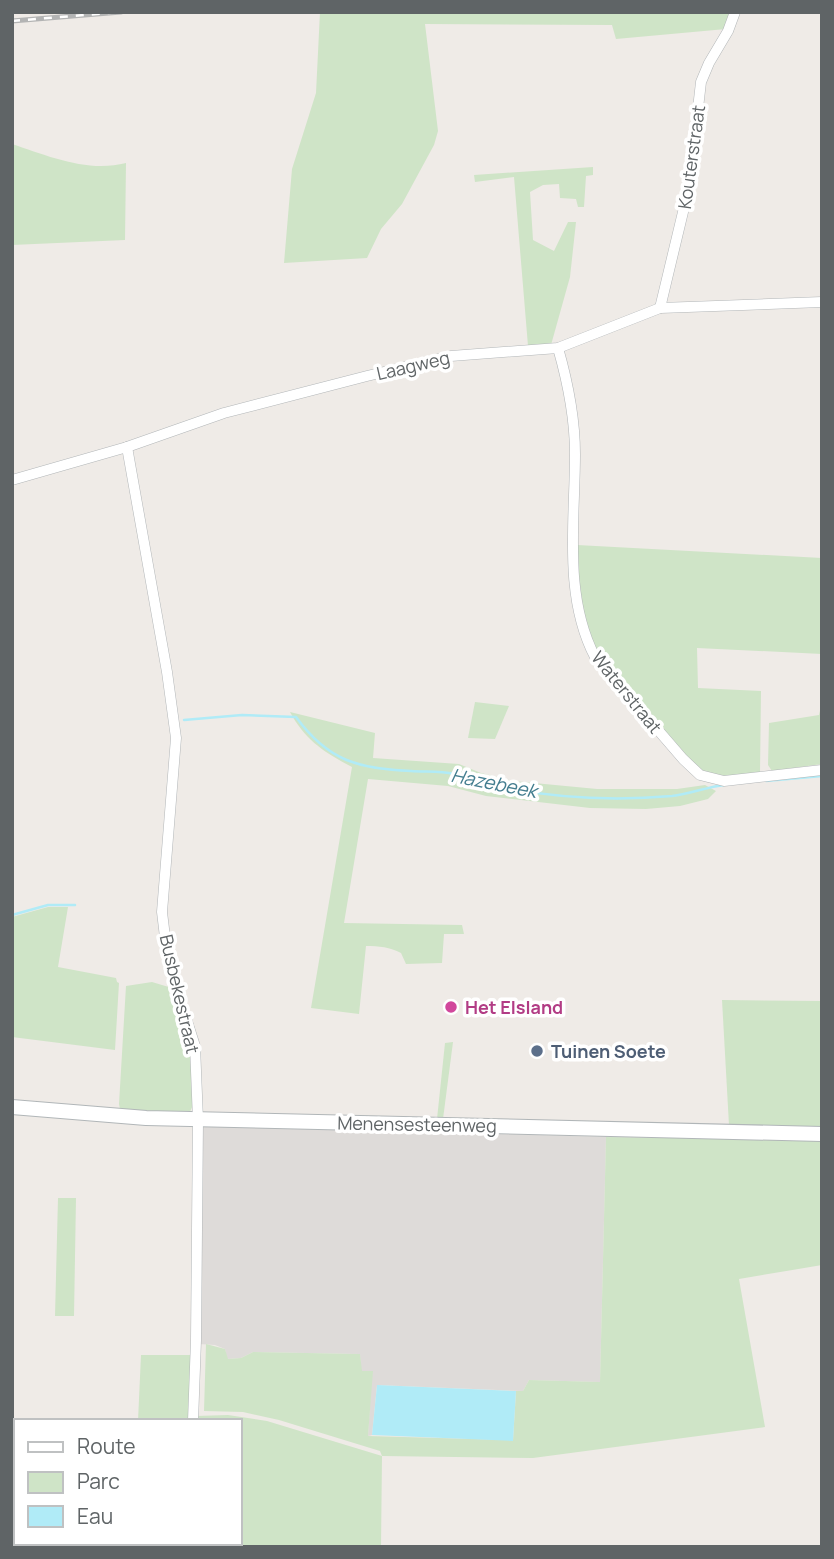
<svg xmlns="http://www.w3.org/2000/svg" width="834" height="1559" viewBox="0 0 834 1559" font-family="Manrope,sans-serif">
	<style>
		.industrial { fill: #dedbd9 }
		.green { fill: #cfe4c7 }
		.water { fill: #b0ebf7 }
		.lines { fill: none; stroke-linecap: round; stroke-linejoin: round }
		.stream { stroke: #b0ebf7; stroke-width: 2.5 }
		.street-casing { stroke: #b2b6b8; stroke-width: 11 }
		.secondary-casing { stroke: #b1b6b8; stroke-width: 16 }
		.street { stroke: #fff; stroke-width: 10 }
		.secondary { stroke: #fff; stroke-width: 14 }
		.rail-casing { stroke: #b3b4b4; stroke-width: 5 }
		.rail { stroke: #fff; stroke-width: 2.5; stroke-dasharray: 8; stroke-linecap: butt }
		.hotel-dot { fill: #d1479c; stroke: #fff; stroke-width: 2.5 }
		.service-dot { fill: #5c6f8a; stroke: #fff; stroke-width: 2.5 }
		.labels { text-anchor: middle; dominant-baseline: central; stroke-width: 7; stroke-linejoin: round; paint-order: stroke }
		.street-label { font-size: 18px; fill: #5f6466; stroke: #fff }
		.hotel-label { font-size: 18px; font-weight: bold; fill: #b23c85; stroke: #fff; text-anchor: start }
		.service-label { font-size: 18px; font-weight: bold; fill: #4e5e75; stroke: #fff; text-anchor: start }
		.water-label { font-size: 19px; font-style: italic; fill: #437d8f; stroke: #fff }
	</style>
	<rect width="100%" height="100%" fill="#efebe7"/>
	<!-- industrial -->
	<polygon class="industrial" points="202,1126 606,1137 600,1382 529,1380 523,1391 377,1385 372,1435 368,1436 372,1371 361,1371 360,1354 253,1352 241,1358 227,1359 225,1349 215,1345 199,1344"/>
	<!-- green -->
	<g class="green">
		<polygon points="320,12 732,12 726,29 616,39 612,25 425,24 438,131 434,145 402,204 381,229 367,258 284,263 292,169 316,93"/>
		<path d="M12,144C48,156 88,173 126,163L125,240L12,245Z"/>
		<polygon points="593,167 593,175 586,176 584,207 578,207 576,199 560,198 559,184 543,185 530,192 533,240 554,251 568,222 576,222 570,277 551,345 528,346 514,177 475,182 474,175"/>
		<path d="M577,545L822,558V654L697,648L698,688L761,691L760,773L733,778L701,772L603,663C582,627 577,587 577,545Z"/>
		<polygon points="822,701 822,764 772,771 768,765 769,723 819,715"/>
		<polygon points="475,702 509,706 495,739 468,738"/>
		<path d="M290,712L375,733L373,758L459,764L481,773L513,781L597,789H677L705,785L716,791L708,799L680,806L646,809L590,808L486,796L448,786L368,779L344,923L462,925L464,934H444L442,963L406,964L401,953C390,947 379,946 366,946L359,1014L311,1008L352,767C325,753 305,740 290,712Z"/>
		<polygon points="48,907 68,907 58,967 116,978 117,982 119,983 115,1050 12,1037 12,917"/>
		<path d="M152,982L172,988C184,1026 191,1046 193,1086C193,1096 195,1105 189,1113L120,1109L119,1104L126,986Z"/>
		<polygon points="722,1000 822,1001 822,1128 729,1125"/>
		<polygon points="453,1042 443,1119 437,1119 445,1043"/>
		<polygon points="606,1137 822,1140 822,1265 739,1279 765,1427 533,1458 382,1456 381,1547 243,1547 240,1543 240,1421 196,1421 196,1416 228,1415 267,1421 382,1456 380,1451 279,1420 243,1412 204,1411 206,1344 225,1349 228,1359 241,1358 253,1352 360,1354 362,1371 373,1371 368,1436 513,1440 516,1391 523,1391 529,1380 600,1382"/>
		<polygon points="58,1198 76,1198 74,1316 55,1316"/>
		<polygon points="141,1355 193,1355 190,1421 138,1421"/>
	</g>
	<!-- water -->
	<polygon class="water" points="377,1385 516,1391 513,1441 372,1435"/>
	<g class="lines">
		<!-- stream -->
		<g class="stream">
			<path d="M184,720L242,715L296,717C328,761 359,769 411,771C425,772 441,771 454,774C468,776 482,783 495,786C553,798 614,801 672,796C690,794 707,787 724,785"/>
			<polyline points="766,781 822,776"/>
			<polyline points="12,915 48,905 75,905"/>
		</g>
		<defs>
			<g id="street">
				<polyline points="660,308 689,187 701,82 709,63 728,31 735,12"/>
				<path d="M558,348C568,383 575,418 575,454C575,521 563,596 595,657L683,759L700,775L724,781L822,770"/>
				<polyline points="127,447 167,672 176,738 162,912 168,962 195,1046 198,1120 196,1340 193,1421"/>
				<polyline points="12,480 127,447 224,413 367,376 451,356 558,348 660,308 822,302"/>
				<polyline points="235,1543 238,1547"/>
			</g>
			<polyline id="secondary" points="12,1107 146,1118 822,1134"/>
		</defs>
		<!-- street casing -->
		<use href="#street" class="street-casing"/>
		<!-- secondary casing -->
		<use href="#secondary" class="secondary-casing"/>
		<!-- street -->
		<use href="#street" class="street"/>
		<!-- secondary -->
		<use href="#secondary" class="secondary"/>
		<defs>
			<polyline id="rail" points="12,21 121,12"/>
		</defs>
		<!-- rail casing -->
		<use href="#rail" class="rail-casing"/>
		<!-- rail -->
		<use href="#rail" class="rail"/>
	</g>
	<!-- markers -->
	<circle class="hotel-dot" cx="451" cy="1007" r="7"/>
	<circle class="service-dot" cx="537" cy="1051" r="7"/>
	<g class="labels">
		<!-- street labels -->
		<g class="street-label">
			<text transform="translate(691 157) rotate(-82)">Kouterstraat</text>
			<text transform="translate(413 365) rotate(-13)">Laagweg</text>
			<text transform="translate(627 692) rotate(51)">Waterstraat</text>
			<text transform="translate(180 994) rotate(77)">Busbekestraat</text>
			<text transform="translate(417 1124) rotate(1)">Menensesteenweg</text>
		</g>
		<!-- hotel labels -->
		<g class="hotel-label">
			<text x="465" y="1007">Het Elsland</text>
		</g>
		<!-- service labels -->
		<g class="service-label">
			<text x="551" y="1051">Tuinen Soete</text>
		</g>
		<!-- water labels -->
		<g class="water-label">
			<text transform="translate(494 783) rotate(11)">Hazebeek</text>
		</g>
	</g>
	<!-- border -->
	<rect width="834" height="1559" fill="none" stroke="#5f6466" stroke-width="28"/>
	<!-- legend -->
	<rect x="14" y="1419" width="228" height="126" fill="#ffffff" stroke="#bfc1c2" stroke-width="2"/>
	<rect x="28" y="1442" width="35" height="10" fill="#ffffff" stroke="#bfc1c2" stroke-width="2"/>
	<text x="77" y="1454" font-size="21" fill="#5f6466">Route</text>
	<rect x="28" y="1472" width="35" height="21" fill="#cfe4c7" stroke="#bfc1c2" stroke-width="2"/>
	<text x="77" y="1489" font-size="21" fill="#5f6466">Parc</text>
	<rect x="28" y="1506" width="35" height="21" fill="#b0ebf7" stroke="#bfc1c2" stroke-width="2"/>
	<text x="77" y="1524" font-size="21" fill="#5f6466">Eau</text>
</svg>
